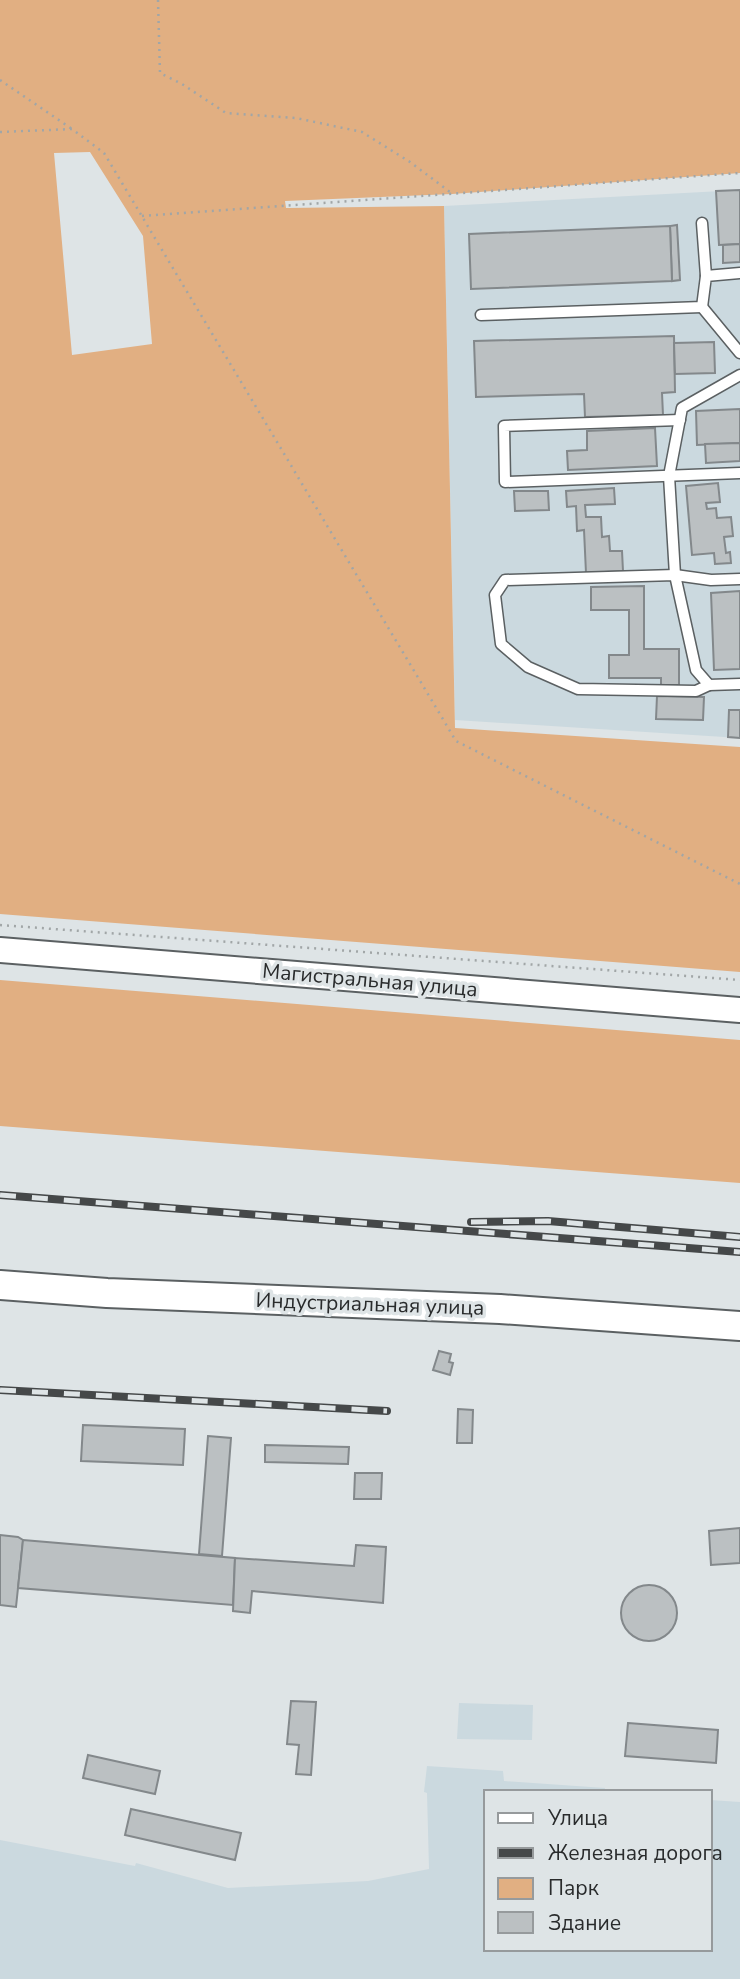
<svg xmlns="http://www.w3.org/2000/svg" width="740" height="1979" viewBox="0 0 740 1979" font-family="'Nunito Sans',sans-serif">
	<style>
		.built { fill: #cbd9df }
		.green { fill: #e1af82; fill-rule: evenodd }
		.building { fill: #bbc0c2; stroke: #83888b; stroke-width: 2 }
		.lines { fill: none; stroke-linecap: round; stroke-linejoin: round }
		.service-casing { stroke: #5b6062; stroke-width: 13 }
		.tertiary-casing { stroke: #5b6062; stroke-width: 28 }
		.secondary-casing { stroke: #5b6062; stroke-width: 32 }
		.path { stroke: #a1a6a7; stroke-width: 2.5; stroke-dasharray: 2 5; stroke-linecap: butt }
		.service { stroke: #fff; stroke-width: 10 }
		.tertiary { stroke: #fff; stroke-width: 24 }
		.secondary { stroke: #fff; stroke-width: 28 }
		.rail-casing { stroke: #454849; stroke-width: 8 }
		.rail { stroke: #dee4e6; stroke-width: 5; stroke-dasharray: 16; stroke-linecap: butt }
		.labels { text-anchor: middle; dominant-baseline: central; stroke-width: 7; stroke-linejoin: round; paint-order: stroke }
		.street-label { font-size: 21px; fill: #292b2c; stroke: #dee4e6 }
	</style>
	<rect width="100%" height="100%" fill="#dee4e6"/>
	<!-- built -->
	<g class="built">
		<polygon points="740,190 740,738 455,720 444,206"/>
		<polygon points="459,1703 533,1705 532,1740 457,1739"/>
		<polygon points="427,1766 503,1771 504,1781 605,1788 604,1792 486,1792 486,1949 710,1949 710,1800 740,1802 740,1979 0,1979 0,1840 135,1866 136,1863 228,1888 368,1881 429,1869 427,1793 424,1792"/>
	</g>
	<!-- green -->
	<g class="green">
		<path d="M0,0H740V173L452,194L285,201L286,208L444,206L455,728L740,747V972L0,914ZM90,152L143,236L152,344L72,355L54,153Z"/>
		<polygon points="0,980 740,1040 740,1183 0,1126"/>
	</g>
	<!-- building -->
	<g class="building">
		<polygon points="740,190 740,244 719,245 716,191"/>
		<polygon points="677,225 680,280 672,281 670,226"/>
		<polygon points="670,226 672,281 471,289 469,234"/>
		<polygon points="740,244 740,262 723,263 723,245"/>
		<polygon points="674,336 675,392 662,393 663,415 585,417 584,394 476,397 474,341"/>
		<polygon points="714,342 715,373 675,374 674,343"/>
		<polygon points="740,409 740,443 697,445 696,411"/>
		<polygon points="655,428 657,466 568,470 567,451 587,450 587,431"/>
		<polygon points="740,443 740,461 706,463 705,444"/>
		<polygon points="718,483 720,502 706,503 707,509 716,508 717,518 731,517 733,536 724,537 726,553 730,552 731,563 715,564 714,553 692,555 686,486"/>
		<polygon points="614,488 615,504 585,505 586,517 601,517 602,537 609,536 610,551 622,551 623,571 586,573 584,530 577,531 576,506 567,507 566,491"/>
		<polygon points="514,491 548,491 549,510 515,511"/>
		<polygon points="644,586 644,649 679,649 679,685 661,685 661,678 609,678 609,655 629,655 629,610 591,610 591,587"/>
		<polygon points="740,591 740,669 714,670 711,593"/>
		<polygon points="657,696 704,697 703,720 656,719"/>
		<polygon points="729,710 740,710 740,738 728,737"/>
		<polygon points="439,1351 451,1354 449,1362 453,1363 450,1375 433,1370"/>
		<polygon points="458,1409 473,1410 472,1443 457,1443"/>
		<polygon points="83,1425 185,1429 183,1465 81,1461"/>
		<polygon points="208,1436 231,1438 222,1556 199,1554"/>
		<polygon points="265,1445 349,1447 348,1464 265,1462"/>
		<polygon points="355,1473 382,1473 381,1499 354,1499"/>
		<polygon points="740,1528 740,1563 711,1565 709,1531"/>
		<polygon points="0,1535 18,1537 23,1540 16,1607 0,1605"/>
		<polygon points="23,1540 235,1558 233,1605 18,1588"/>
		<polygon points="356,1545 386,1547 383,1603 252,1591 250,1613 233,1611 235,1558 354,1566"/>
		<circle cx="649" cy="1613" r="28"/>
		<polygon points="291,1701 316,1702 311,1775 296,1774 299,1745 287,1744"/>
		<polygon points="628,1723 718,1730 716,1763 625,1756"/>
		<polygon points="88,1755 160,1771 155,1794 83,1778"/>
		<polygon points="131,1809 241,1833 235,1860 125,1835"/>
	</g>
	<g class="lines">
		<defs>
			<g id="service">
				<polyline points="702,223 706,276"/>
				<polyline points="702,307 740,353"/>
				<polyline points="481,315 702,307 706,276 740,273"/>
				<polyline points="740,375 682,408 669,476 675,575 696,670 709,685 740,684"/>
				<polyline points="680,420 504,426 505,482 740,473"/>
				<polyline points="709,685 696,691 578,689 528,667 501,644 495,595 505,580 675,575 711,580 740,579"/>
			</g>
			<polyline id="tertiary" points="0,950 740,1010"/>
			<polyline id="secondary" points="0,1285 107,1293 500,1309 740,1326"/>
		</defs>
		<!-- service casing -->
		<use href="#service" class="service-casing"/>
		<!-- tertiary casing -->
		<use href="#tertiary" class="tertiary-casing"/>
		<!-- secondary casing -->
		<use href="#secondary" class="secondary-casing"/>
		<!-- path -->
		<g class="path">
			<polyline points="158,0 160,73 182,84 226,113 296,118 362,132 410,162 450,192"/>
			<polyline points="0,80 72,129"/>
			<polyline points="0,132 72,129 104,153 456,741 740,884"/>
			<polyline points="142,216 740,173"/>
			<polyline points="0,925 740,980"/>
		</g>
		<!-- service -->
		<use href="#service" class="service"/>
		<!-- tertiary -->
		<use href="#tertiary" class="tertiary"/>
		<!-- secondary -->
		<use href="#secondary" class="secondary"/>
		<defs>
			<g id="rail">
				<polyline points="0,1195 740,1252"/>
				<polyline points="471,1222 548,1221 740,1237"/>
				<polyline points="0,1390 387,1411"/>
			</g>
		</defs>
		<!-- rail casing -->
		<use href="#rail" class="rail-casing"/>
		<!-- rail -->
		<use href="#rail" class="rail"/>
	</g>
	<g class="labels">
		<!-- street labels -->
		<g class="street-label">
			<text transform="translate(370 980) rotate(5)">Магистральная улица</text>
			<text transform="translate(370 1304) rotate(2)">Индустриальная улица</text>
		</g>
	</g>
	<!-- legend -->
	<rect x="484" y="1790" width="228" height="161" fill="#dee4e6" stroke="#969a9c" stroke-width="2"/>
	<rect x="498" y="1813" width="35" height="10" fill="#ffffff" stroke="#969a9c" stroke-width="2"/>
	<text x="548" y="1825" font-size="21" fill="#292b2c">Улица</text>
	<rect x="498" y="1848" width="35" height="10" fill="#454849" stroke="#969a9c" stroke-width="2"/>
	<text x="548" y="1860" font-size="21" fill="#292b2c">Железная дорога</text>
	<rect x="498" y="1878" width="35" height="21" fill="#e1af82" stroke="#969a9c" stroke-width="2"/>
	<text x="548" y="1895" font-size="21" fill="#292b2c">Парк</text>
	<rect x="498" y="1912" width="35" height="21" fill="#bbc0c2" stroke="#969a9c" stroke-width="2"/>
	<text x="548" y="1930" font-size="21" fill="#292b2c">Здание</text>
</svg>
